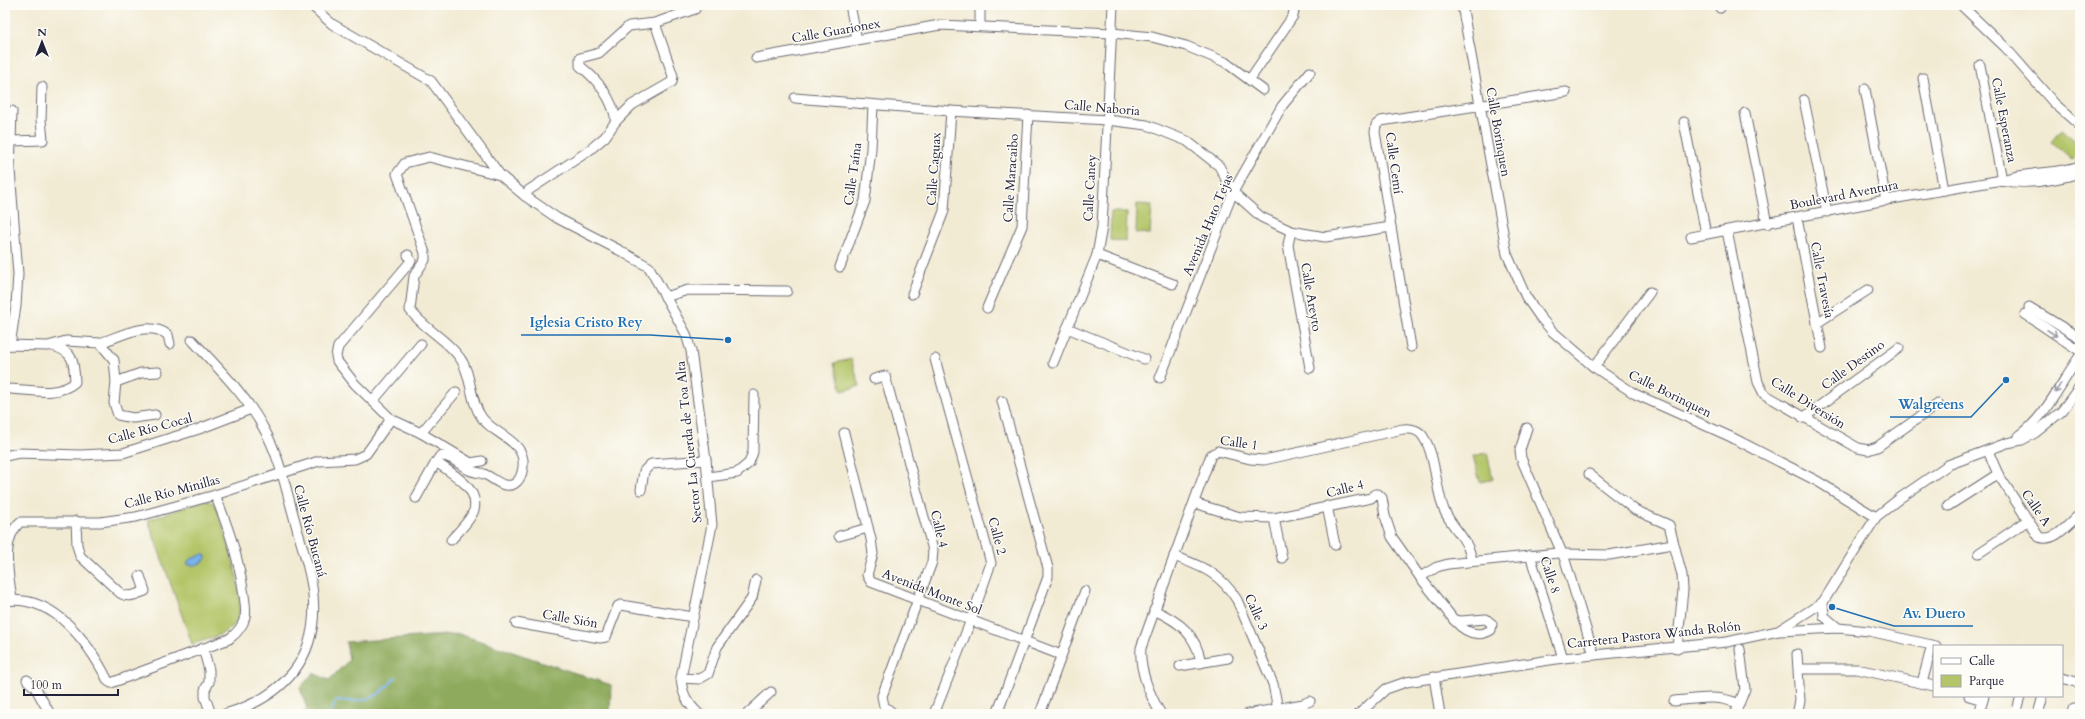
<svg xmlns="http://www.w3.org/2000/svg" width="2085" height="719" viewBox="0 0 2085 719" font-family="Cardo,serif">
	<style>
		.green { fill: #b3c568; stroke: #6a7452 }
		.forest { fill: #8eaa5c; stroke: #58664c }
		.water { fill: #78b3ea; stroke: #4d6a92 }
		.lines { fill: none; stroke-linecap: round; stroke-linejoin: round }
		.stream { stroke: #78b3ea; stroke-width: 2 }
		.minor-casing { stroke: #6b6871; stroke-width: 11 }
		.minor { stroke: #fff; stroke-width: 9 }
		.oneway { stroke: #9c9ca7 }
		.labels { text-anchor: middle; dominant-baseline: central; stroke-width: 3; stroke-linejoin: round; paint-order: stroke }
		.street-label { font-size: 13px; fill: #22223b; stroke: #fdfcf7 }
		.leader { fill: none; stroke: #1f6fb2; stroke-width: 1.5 }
		.callout-dot { fill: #1f6fb2; stroke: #fdfcf7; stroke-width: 1.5 }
		.callout-label { font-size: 14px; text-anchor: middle; font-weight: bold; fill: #1f6fb2; stroke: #fdfcf7; stroke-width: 3; stroke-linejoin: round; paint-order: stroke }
	</style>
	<rect width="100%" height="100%" fill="#fdfcf7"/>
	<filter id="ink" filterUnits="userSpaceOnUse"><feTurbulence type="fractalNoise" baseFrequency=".025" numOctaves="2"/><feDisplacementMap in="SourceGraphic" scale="8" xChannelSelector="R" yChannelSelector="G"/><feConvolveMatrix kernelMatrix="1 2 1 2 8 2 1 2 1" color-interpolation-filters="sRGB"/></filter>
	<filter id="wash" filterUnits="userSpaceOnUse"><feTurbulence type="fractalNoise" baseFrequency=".012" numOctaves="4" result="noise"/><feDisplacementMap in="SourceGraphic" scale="16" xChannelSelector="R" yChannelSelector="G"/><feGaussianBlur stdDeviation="0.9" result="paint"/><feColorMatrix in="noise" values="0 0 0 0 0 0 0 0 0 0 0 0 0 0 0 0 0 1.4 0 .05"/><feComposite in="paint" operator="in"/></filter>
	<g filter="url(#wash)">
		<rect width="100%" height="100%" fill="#f2ebd4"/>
		<!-- green -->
		<g class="green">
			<polygon points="2062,130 2080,145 2080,152 2073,160 2052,142"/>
			<polygon points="1137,204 1152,205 1150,234 1136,233"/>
			<polygon points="1111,212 1127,212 1126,241 1110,240"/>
			<polygon points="851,359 860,386 842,391 834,363"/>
			<polygon points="1487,453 1493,479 1480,482 1473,456"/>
			<path d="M206,500L215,504C223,526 252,607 234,625C223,636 205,640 192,644L148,520Z"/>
		</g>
		<!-- forest -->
		<polygon class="forest" points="459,634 611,685 610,714 300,714 307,709 300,688 313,673 329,680 349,660 346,642"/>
		<!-- water -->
		<path class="water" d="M203,554L206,556V559C201,564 194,567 187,564L189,560Z"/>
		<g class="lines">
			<!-- stream -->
			<path class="stream" d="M330,714L336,701C367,701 375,702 396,677"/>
		</g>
	</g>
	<g filter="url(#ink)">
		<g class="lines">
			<defs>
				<g id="minor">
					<path d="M311,5L332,24L431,81L500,175L525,196L557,218L619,250L649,267L686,334L691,351L706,460L712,525L681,678C682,694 687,703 699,714"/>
					<polyline points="850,5 857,40"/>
					<polyline points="1462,5 1507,254 1526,297 1540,317 1552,331 1594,367 1635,394 1731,437 1817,481 1876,517"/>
					<polyline points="1961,5 2005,47 2054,103 2080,126"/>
					<polyline points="1720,8 1721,5"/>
					<polyline points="980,25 980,5"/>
					<polyline points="756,58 940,25 1112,33 1152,37 1186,46 1225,62 1263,90"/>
					<polyline points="1980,65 2002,180"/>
					<polyline points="1923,78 1944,190"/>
					<polyline points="1250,79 1293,16 1295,5"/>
					<polyline points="1865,89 1886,200"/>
					<polyline points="795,98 951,111 1107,120 1147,125 1187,141 1219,166 1233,192 1261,217 1291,231 1325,237 1391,227"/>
					<polyline points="1804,100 1827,212"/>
					<polyline points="1745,113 1767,224"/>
					<path d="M616,121C613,99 597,79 580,66V58L599,53L629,26L655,23L695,9"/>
					<polyline points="1684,122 1706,234"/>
					<polyline points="11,141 43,140 41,120 42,87"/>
					<path d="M2002,180C2027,186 2056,180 2080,173"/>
					<polyline points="525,196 529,190 587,152 605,137 616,121 632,105 672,82 673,76 655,23"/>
					<polyline points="1797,218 1822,348"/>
					<polyline points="1291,231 1288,245 1310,368"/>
					<polyline points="1727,231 1758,382 1764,394 1858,448 1868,450 1877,447 1938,404"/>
					<path d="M1691,237L1886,200L2002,180C2028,171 2054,175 2080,166"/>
					<polyline points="408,255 411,261 338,347 336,356 337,361 355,384 391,419 421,433 471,463 482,461"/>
					<polyline points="1097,255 1173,284"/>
					<polyline points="840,267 865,201 871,149 873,105"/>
					<polyline points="912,294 944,211 951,111"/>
					<polyline points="665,297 688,290 787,291"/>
					<polyline points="2029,307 2080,338"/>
					<polyline points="987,308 1022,226 1028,115"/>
					<polyline points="2025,314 2080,351"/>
					<polyline points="1817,323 1868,290"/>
					<polyline points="1067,328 1144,359"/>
					<path d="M192,340C218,368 246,395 264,429C280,457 286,490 295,521C301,545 311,570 313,595C319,658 284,697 225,714"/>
					<path d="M100,343C121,336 148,320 168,335L170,344"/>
					<polyline points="5,345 48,346 66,341 100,343 114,360 116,382 114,403 118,415 133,418 155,415"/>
					<polyline points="10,345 16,306 18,274 10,170 12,111"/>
					<polyline points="1411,347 1375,132 1376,125 1381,121 1566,92"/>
					<polyline points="1053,363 1097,255 1102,227 1113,5"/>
					<polyline points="1594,367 1650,292"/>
					<polyline points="1160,378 1233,192 1282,106 1310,72"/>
					<polyline points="874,379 885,376 933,550 932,562 882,696 884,706 894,714"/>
					<polyline points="116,382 141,373 158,372"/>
					<path d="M11,389C31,390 59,397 75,382C74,362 74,351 52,346"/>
					<polyline points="373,401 421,344"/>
					<polyline points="1803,418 1899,348"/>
					<polyline points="1527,428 1520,450 1521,458 1565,560 1594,655"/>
					<polyline points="421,433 456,392"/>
					<polyline points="844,433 871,539 873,554 867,575 871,582 1061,655"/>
					<path d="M2019,436C2046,417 2061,382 2080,356"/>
					<path d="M1988,451L1998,474L2039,537C2055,543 2068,524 2080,514"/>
					<polyline points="5,456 19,453 80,455 123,453 199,429 251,409"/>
					<polyline points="1589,474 1635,510 1669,525 1682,575 1683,590 1677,648"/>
					<polyline points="708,477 737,473 749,463 753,452 754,395"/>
					<polyline points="641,490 644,471 651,464 706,460"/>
					<polyline points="416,498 436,462"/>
					<polyline points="1194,503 1240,517 1274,518 1371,498 1375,494 1378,494 1382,498 1385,516 1392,537 1420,577 1454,620"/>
					<polyline points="1327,506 1335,545"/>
					<polyline points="1948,506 1998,474"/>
					<polyline points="1274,518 1282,558"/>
					<path d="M76,521L77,545L80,556L120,593C129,599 136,594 145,591L140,576"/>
					<polyline points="839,536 868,528"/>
					<path d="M451,540C458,532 471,520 474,510C480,488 450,472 436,462L440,456C451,455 460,465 469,470C475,473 481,472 486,475C495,479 503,489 514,484C519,481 521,476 522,472C530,441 496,437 482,418C469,400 472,374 460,358C447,339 424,329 410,310L414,276L425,260V253L397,174L405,163L429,157L500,175"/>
					<polyline points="1979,553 2027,521"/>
					<polyline points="1565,554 1609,555 1673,544"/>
					<polyline points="1530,555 1563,658"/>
					<path d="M1174,556C1203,567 1220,573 1237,600L1273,684L1278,709"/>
					<polyline points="1420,577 1437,567 1448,564 1558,553"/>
					<path d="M12,600C9,574 0,541 20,522H100L136,517L215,495L319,461L355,459L366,454L391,419"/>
					<path d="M5,601C54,594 89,643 108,681L111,683L229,639C237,633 243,627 245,617C247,608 244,598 243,589C238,556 228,526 215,495"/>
					<polyline points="1823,602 1824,616 1838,628"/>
					<path d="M1154,610C1180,622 1196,634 1201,663"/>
					<path d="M1486,619L1492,624L1491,630C1476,639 1464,631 1454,620L1461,621Z"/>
					<polyline points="516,623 600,638 606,637 618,606 621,605 693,617"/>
					<polyline points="1780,631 1838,628 1869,631 1936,646"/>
					<polyline points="203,648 209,670 209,682 205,690 205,697 211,714"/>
					<polyline points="1797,654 1800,701 1797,714"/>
					<polyline points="1180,666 1228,658"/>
					<polyline points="1799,669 1857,669 1934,686"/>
					<polyline points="1434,677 1440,714"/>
					<polyline points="681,678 699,679 708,674 717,647 752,598 756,580"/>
					<polyline points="2062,678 2080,683"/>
					<polyline points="27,680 35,687 50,714"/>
					<polyline points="1922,683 1932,645"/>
					<polyline points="1969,696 1983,700"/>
					<path d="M1674,701C1698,699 1716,694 1739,704"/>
					<polyline points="747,714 771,692"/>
					<polyline points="934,714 971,620 991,563 935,359"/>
					<polyline points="997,714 1048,577 1048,568 1002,401"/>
					<polyline points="1040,714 1085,591"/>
					<path d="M1161,714C1150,696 1139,670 1141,648L1211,455L1218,451L1250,459L1264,460L1403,429C1411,428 1420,430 1424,438C1435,454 1436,490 1444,510C1453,530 1468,537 1472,561"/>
					<polyline points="1248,714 1303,704 1310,701"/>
					<polyline points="1359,714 1386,689 1406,682 1563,658 1727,642 1778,631 1823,602 1876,517 1900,498 1948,465 2007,443 2022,440 2035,433 2062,411 2080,386"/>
					<polyline points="1735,714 1745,689 1740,649"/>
					<polyline points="1979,714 1984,696"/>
					<polyline points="2016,714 2021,696"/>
					<polyline points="2038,714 2043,696"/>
					<polyline points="2072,714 2073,709"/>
				</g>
			</defs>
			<!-- minor casing -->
			<use href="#minor" class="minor-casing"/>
			<!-- minor -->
			<use href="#minor" class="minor"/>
		</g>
		<!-- one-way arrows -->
		<defs><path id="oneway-shaft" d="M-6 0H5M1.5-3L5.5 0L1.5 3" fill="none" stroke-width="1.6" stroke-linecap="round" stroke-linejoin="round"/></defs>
		<g class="oneway">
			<use href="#oneway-shaft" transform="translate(2052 333) rotate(33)"/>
			<use href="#oneway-shaft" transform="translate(2058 388) rotate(122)"/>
		</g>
	</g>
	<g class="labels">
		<!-- street labels -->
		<g class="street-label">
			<text transform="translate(836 31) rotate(-10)">Calle Guarionex</text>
			<text transform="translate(1102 108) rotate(5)">Calle Naboria</text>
			<text transform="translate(2004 120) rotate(79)">Calle Esperanza</text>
			<text transform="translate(1498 132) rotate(80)">Calle Borinquen</text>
			<text transform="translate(1394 163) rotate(82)">Calle Cemí</text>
			<text transform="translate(934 169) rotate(-86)">Calle Caguax</text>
			<text transform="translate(853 174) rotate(-82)">Calle Taína</text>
			<text transform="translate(1011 178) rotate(-86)">Calle Maracaibo</text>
			<text transform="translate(1090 188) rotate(-87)">Calle Caney</text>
			<text transform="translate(1844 195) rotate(-11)">Boulevard Aventura</text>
			<text transform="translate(1208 225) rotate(-67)">Avenida Hato Tejas</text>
			<text transform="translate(1822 280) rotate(79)">Calle Travesía</text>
			<text transform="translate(1311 297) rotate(80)">Calle Areyto</text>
			<text transform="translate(1853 365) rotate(-36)">Calle Destino</text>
			<text transform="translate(1670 394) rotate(26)">Calle Borinquen</text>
			<text transform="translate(1808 403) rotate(32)">Calle Diversión</text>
			<text transform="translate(150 429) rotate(-15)">Calle Río Cocal</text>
			<text transform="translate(689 442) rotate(-96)">Sector La Cuerda de Toa Alta</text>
			<text transform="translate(1239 443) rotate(8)">Calle 1</text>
			<text transform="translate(1345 489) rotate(-14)">Calle 4</text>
			<text transform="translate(172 492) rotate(-15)">Calle Río Minillas</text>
			<text transform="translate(2036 508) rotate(55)">Calle A</text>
			<text transform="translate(939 529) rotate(77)">Calle 4</text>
			<text transform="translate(310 531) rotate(75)">Calle Río Bucaná</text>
			<text transform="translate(997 536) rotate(75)">Calle 2</text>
			<text transform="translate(1550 575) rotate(72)">Calle 8</text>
			<text transform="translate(932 592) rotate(21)">Avenida Monte Sol</text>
			<text transform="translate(1256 612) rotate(66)">Calle 3</text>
			<text transform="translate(570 619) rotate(10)">Calle Sión</text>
			<text transform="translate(1654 635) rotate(-6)">Carretera Pastora Wanda Rolón</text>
		</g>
	</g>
	<!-- callouts -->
	<path class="leader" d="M728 340L650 335H521M2006 380L1971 417H1890M1832 607L1894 626H1973"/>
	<g class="callout-dot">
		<circle cx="728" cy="340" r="4"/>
		<circle cx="2006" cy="380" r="4"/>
		<circle cx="1832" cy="607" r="4"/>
	</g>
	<g class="callout-label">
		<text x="586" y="327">Iglesia Cristo Rey</text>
		<text x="1931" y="409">Walgreens</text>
		<text x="1934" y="618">Av. Duero</text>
	</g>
	<!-- margin -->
	<rect width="2085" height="719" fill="none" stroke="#fdfcf7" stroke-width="20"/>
	<!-- legend -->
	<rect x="1933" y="645" width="130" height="52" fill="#fdfcf7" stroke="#a5a5ac"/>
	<rect x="1941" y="658" width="20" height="6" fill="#ffffff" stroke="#a5a5ac"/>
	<text x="1969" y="665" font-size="12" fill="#22223b">Calle</text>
	<rect x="1941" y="675" width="20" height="12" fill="#b3c568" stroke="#a5a5ac"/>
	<text x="1969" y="685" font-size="12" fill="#22223b">Parque</text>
	<!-- north arrow -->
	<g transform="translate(42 42)" stroke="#fdfcf7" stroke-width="3" paint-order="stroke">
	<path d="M0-3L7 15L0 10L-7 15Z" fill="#22223b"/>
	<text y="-6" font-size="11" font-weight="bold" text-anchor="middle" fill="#22223b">N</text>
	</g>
	<!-- scale -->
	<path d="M24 689v6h94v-6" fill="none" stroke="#22223b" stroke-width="2"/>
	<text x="30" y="689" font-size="12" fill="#22223b" stroke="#fdfcf7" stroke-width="3" paint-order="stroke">100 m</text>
</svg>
